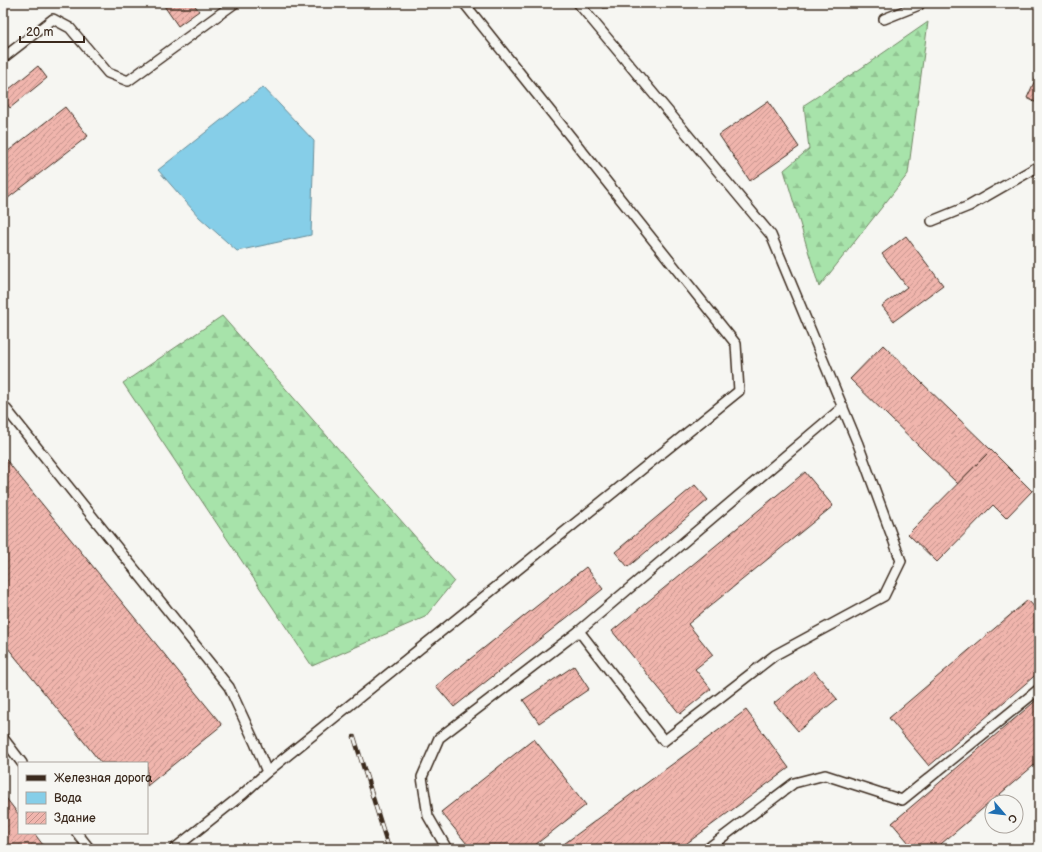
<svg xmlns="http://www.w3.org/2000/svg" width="1042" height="852" viewBox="0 0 1042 852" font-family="'Balsamiq Sans',sans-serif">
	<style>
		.forest { fill: url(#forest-firs); stroke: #718664 }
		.water { fill: #86cee8; stroke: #688c97 }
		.building { fill: url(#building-hatch); stroke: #3b2a1e }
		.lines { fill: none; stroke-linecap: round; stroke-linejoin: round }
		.lane-casing { stroke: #3b2a1e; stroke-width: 12 }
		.lane { stroke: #f6f6f2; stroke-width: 9 }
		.rail-casing { stroke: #3b2a1e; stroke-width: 4.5 }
		.rail { stroke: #f6f6f2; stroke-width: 3; stroke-dasharray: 9; stroke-linecap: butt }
	</style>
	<defs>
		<pattern id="forest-firs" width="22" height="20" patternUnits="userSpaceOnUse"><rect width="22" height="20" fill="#a7e3aa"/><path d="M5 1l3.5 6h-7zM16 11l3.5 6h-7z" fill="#91c392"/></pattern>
		<pattern id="building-hatch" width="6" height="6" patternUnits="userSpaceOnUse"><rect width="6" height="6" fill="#f0b5ad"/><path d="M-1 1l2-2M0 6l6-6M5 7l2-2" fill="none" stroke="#c4938c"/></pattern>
	</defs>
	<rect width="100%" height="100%" fill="#f6f6f2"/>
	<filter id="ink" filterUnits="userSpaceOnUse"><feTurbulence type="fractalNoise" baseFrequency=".025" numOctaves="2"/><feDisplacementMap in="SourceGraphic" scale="8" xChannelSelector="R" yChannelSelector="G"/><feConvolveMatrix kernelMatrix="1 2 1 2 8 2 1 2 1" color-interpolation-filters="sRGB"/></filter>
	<g filter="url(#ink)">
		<!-- forest -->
		<g class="forest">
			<polygon points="928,22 908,174 819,287 784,170 809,149 804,105 860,69"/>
			<polygon points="222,316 454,581 425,617 312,666 123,383"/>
		</g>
		<!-- water -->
		<polygon class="water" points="263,87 314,141 311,235 237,251 199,217 158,170"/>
		<!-- building -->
		<g class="building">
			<polygon points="162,3 193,3 199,11 178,26"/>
			<polygon points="603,3 719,3 603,8"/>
			<polygon points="38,66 47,78 10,108 3,99 3,94"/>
			<polygon points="1039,71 1039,104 1027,98"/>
			<polygon points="768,101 799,147 750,181 719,135"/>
			<polygon points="65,107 88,136 3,202 3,155"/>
			<polygon points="906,236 943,285 894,321 882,306 907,287 882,254"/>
			<polygon points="883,345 991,450 958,484 850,379"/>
			<polygon points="991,450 1032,491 1006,518 993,505 937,562 908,534"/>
			<polygon points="3,456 222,725 147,786 147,763 101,763 3,642"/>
			<polygon points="805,472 833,506 688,624 713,655 695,669 711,689 680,714 612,631"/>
			<polygon points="695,485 708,500 628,567 615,552"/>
			<polygon points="586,567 603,589 454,707 436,686"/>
			<polygon points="1028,600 1039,612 1039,672 929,766 889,718"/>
			<polygon points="574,666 589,689 539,723 523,700"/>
			<polygon points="814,671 837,699 798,731 774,703"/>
			<polygon points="1039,698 1039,761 935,849 914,849 892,823"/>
			<polygon points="746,710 789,768 679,849 557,849"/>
			<polygon points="534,739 586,805 530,849 471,849 441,812"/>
			<polygon points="3,794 19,815 19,833 34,833 46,849 3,849"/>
		</g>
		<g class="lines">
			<defs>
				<g id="lane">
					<polyline points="578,3 771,235 858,444 901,561 884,596 775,655 664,741 579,631 843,407"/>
					<polyline points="884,19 919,5 920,3"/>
					<polyline points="3,58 53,19 70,28 108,73 128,81 235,3"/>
					<polyline points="932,221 969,206 1039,166"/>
					<polyline points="3,405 229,687 255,743 267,772"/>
					<polyline points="3,738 22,763"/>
					<polyline points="77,833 89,848"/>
					<polyline points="174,849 243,794 267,772 739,391 736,344 464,3"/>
					<polyline points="447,849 428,816 422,777 439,738 579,631"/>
					<polyline points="707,849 794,783 825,775 902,800 1039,689"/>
				</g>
			</defs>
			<!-- lane casing -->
			<use href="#lane" class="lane-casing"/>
			<!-- lane -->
			<use href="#lane" class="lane"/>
			<defs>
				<polyline id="rail" points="354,737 389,849"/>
			</defs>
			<!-- rail casing -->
			<use href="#rail" class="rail-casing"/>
			<!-- rail -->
			<use href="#rail" class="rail"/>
		</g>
	</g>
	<!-- margin -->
	<rect width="1042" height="852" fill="none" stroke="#f6f6f2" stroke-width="16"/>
	<rect x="8" y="8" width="1026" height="836" fill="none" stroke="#3b2a1e" stroke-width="1.5" filter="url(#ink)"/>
	<!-- legend -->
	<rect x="18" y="762" width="130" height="72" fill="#f6f6f2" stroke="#aba49d"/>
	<rect x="26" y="775" width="20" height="6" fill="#3b2a1e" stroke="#aba49d"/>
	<text x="54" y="782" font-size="12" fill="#3b2a1e">Железная дорога</text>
	<rect x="26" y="792" width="20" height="12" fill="#86cee8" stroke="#aba49d"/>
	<text x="54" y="802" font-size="12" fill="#3b2a1e">Вода</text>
	<rect x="26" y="812" width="20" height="12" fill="url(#building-hatch)" stroke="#aba49d"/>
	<text x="54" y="822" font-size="12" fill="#3b2a1e">Здание</text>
	<!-- north arrow -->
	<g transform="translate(1004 814) rotate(118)"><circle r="19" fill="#f6f6f2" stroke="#aba49d"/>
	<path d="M0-3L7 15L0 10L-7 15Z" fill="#1f6fb2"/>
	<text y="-6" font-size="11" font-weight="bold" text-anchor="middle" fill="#3b2a1e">С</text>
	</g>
	<!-- scale -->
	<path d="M20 36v6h64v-6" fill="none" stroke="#3b2a1e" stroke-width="2"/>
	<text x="26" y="36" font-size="12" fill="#3b2a1e" stroke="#f6f6f2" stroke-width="3" paint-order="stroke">20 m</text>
</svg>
